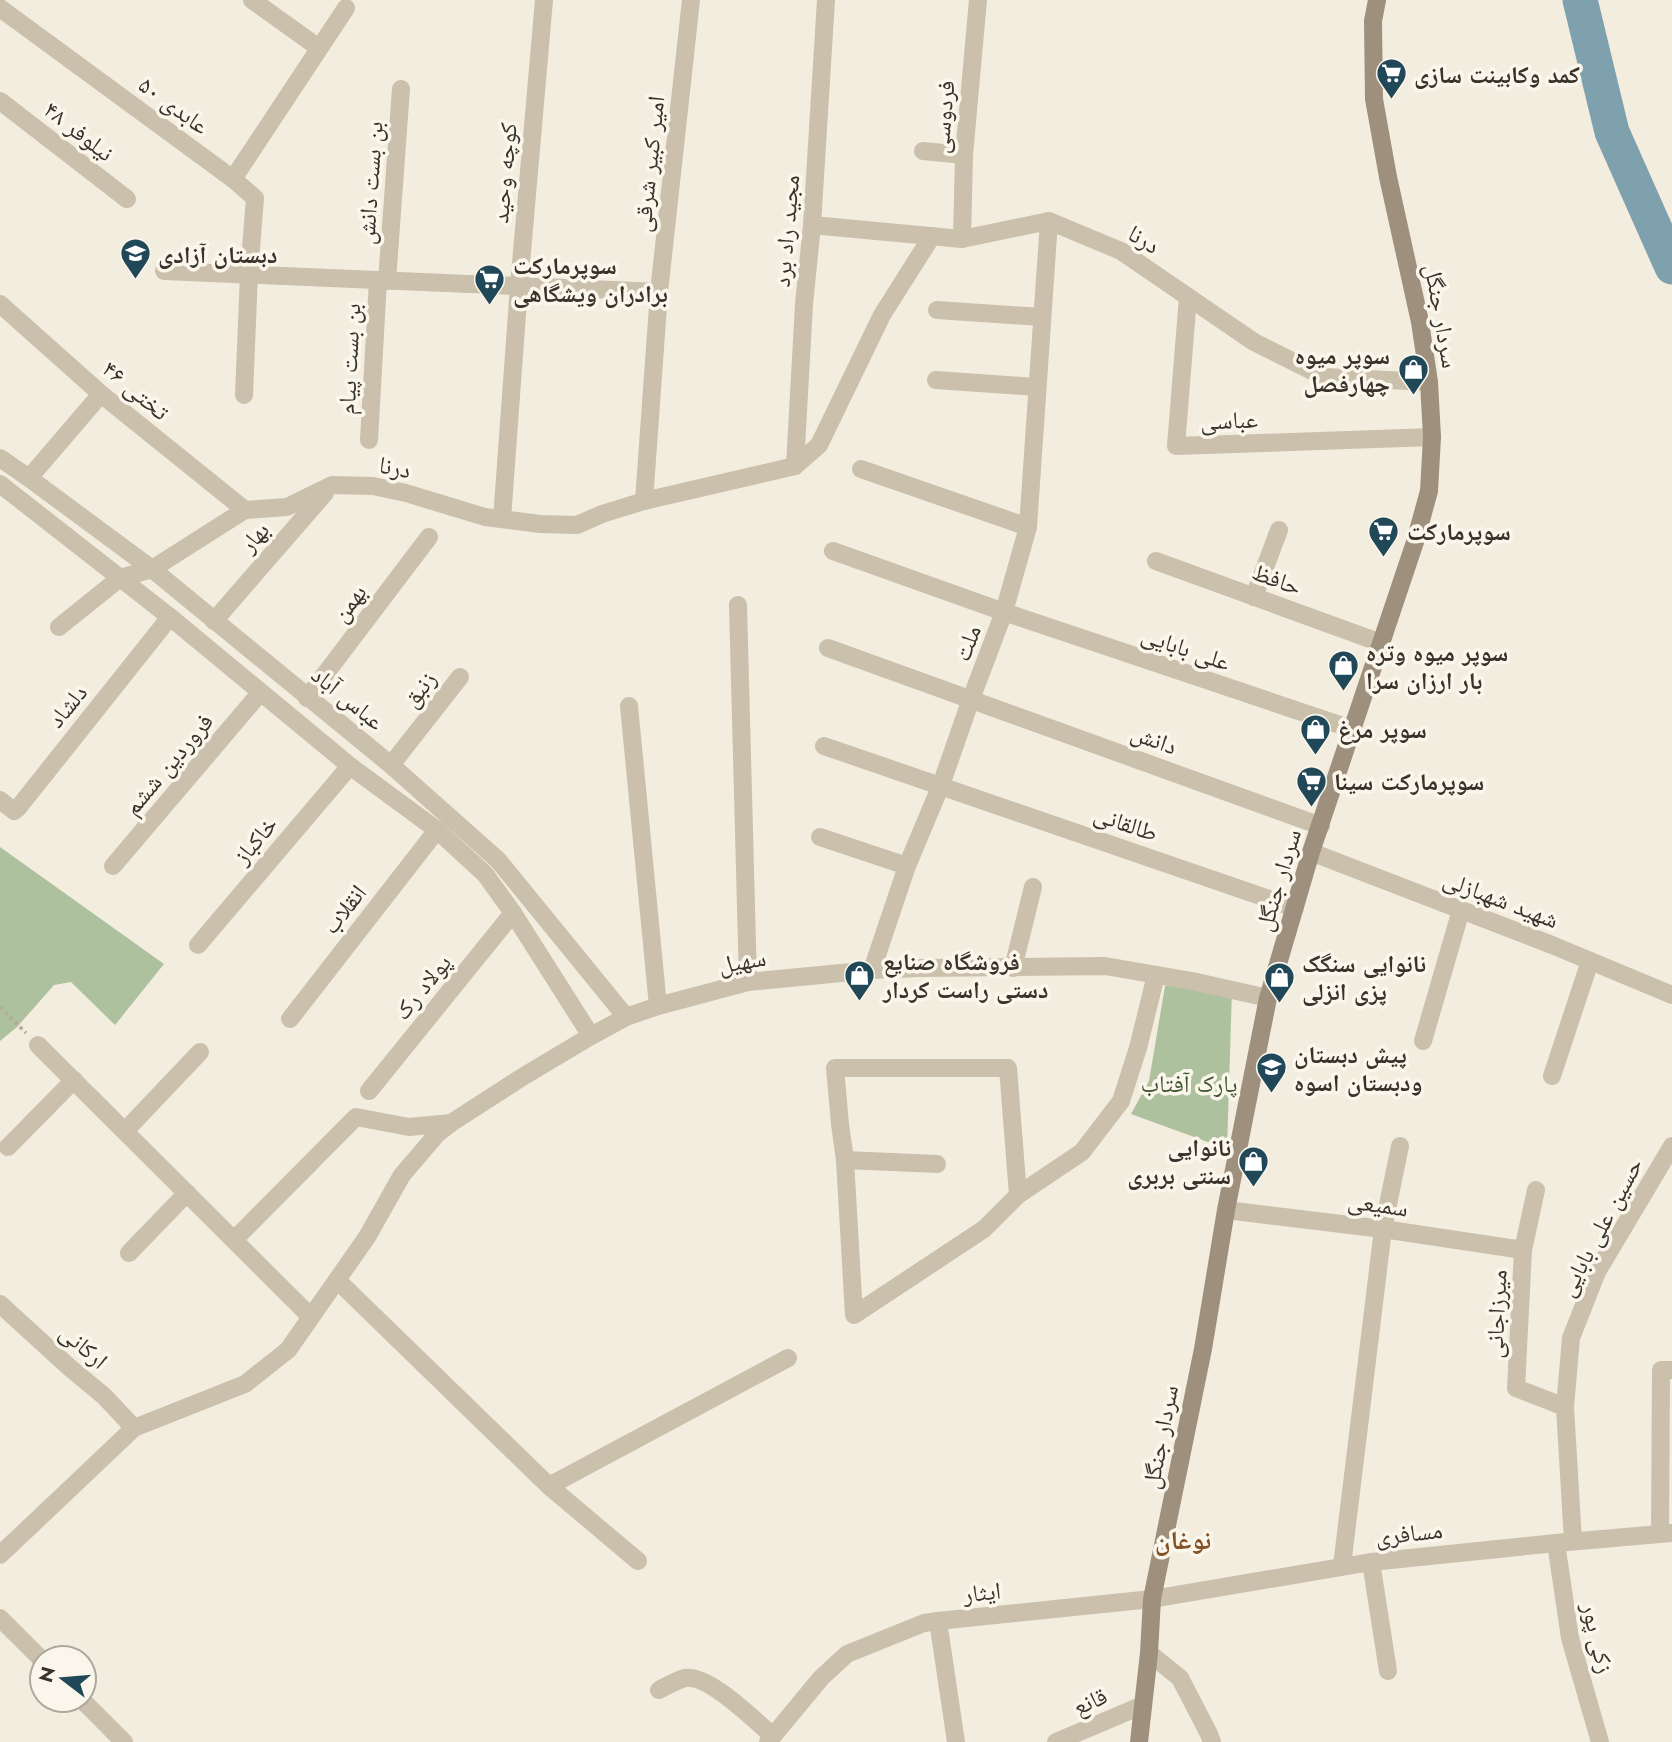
<svg xmlns="http://www.w3.org/2000/svg" width="1672" height="1742" viewBox="0 0 1672 1742" font-family="Jost,'Noto Naskh Arabic',sans-serif">
	<style>
		.green { fill: #aec19f }
		.lines { fill: none; stroke-linecap: round; stroke-linejoin: round }
		.river { stroke: #7fa1ae; stroke-width: 35 }
		.path { stroke: #b6ab95; stroke-width: 3.5; stroke-dasharray: 3.5 3.5; stroke-linecap: butt }
		.minor { stroke: #cac0ab; stroke-width: 18 }
		.secondary { stroke: #9e907c; stroke-width: 18 }
		.labels { text-anchor: middle; dominant-baseline: central; stroke-width: 7; stroke-linejoin: round; paint-order: stroke }
		.poi-label { font-size: 24px; font-weight: bold; fill: #38322a; stroke: #faf6eb; text-anchor: start }
		.street-label { font-size: 24px; fill: #38322a; stroke: #faf6eb }
		.park-label { font-size: 24px; fill: #3e552e; stroke: #faf6eb }
		.neighbourhood-label { font-size: 26px; font-weight: bold; fill: #845226; stroke: #faf6eb }
	</style>
	<rect width="100%" height="100%" fill="#f2eddf"/>
	<!-- green -->
	<g class="green">
		<polygon points="0,847 164,964 115,1025 71,982 54,985 17,1027 0,1041"/>
		<polygon points="1192,981 1232,990 1227,1149 1131,1114 1149,1081 1165,986"/>
	</g>
	<g class="lines">
		<!-- river -->
		<polyline class="river" points="1580,0 1612,132 1672,267"/>
		<!-- path -->
		<polyline class="path" points="0,1007 26,1033"/>
		<!-- minor -->
		<g class="minor">
			<polyline points="252,0 319,48"/>
			<polyline points="0,8 233,179 255,198 249,274 244,395"/>
			<polyline points="0,101 127,199"/>
			<polyline points="923,151 964,155"/>
			<polyline points="233,179 346,8"/>
			<polyline points="812,225 962,239 1049,221 1121,251 1254,342 1324,377 1429,382"/>
			<polyline points="962,239 964,155 978,0"/>
			<polyline points="164,271 659,292"/>
			<polyline points="387,281 401,89"/>
			<polyline points="1188,297 1176,446 1432,437"/>
			<polyline points="0,304 101,394 245,510"/>
			<polyline points="937,310 1042,317"/>
			<polyline points="936,380 1036,387"/>
			<polyline points="369,440 378,280"/>
			<polyline points="0,458 29,478 152,569 391,765 498,860 626,1017"/>
			<polyline points="795,466 804,304 812,225 826,0"/>
			<polyline points="861,469 1028,527"/>
			<polyline points="29,478 101,394"/>
			<polyline points="0,484 170,617 350,766 437,830 485,874 513,913 591,1036"/>
			<polyline points="644,501 659,292 691,0"/>
			<polyline points="502,519 519,286 544,0"/>
			<polyline points="833,551 1004,612 1352,729"/>
			<polyline points="1156,561 1381,643"/>
			<polyline points="1254,597 1279,530"/>
			<polyline points="738,605 748,982"/>
			<polyline points="214,621 325,493"/>
			<polyline points="59,627 120,578 152,569 245,510 287,507 332,485 373,486 406,493 485,517 540,524 577,525 602,514 644,501 795,466 819,445 882,315 932,236"/>
			<polyline points="828,648 1321,826"/>
			<polyline points="307,698 429,537"/>
			<polyline points="629,706 658,1006"/>
			<polyline points="824,746 1295,908"/>
			<polyline points="391,765 460,677"/>
			<polyline points="0,800 14,811 18,808 170,617"/>
			<polyline points="820,837 907,866"/>
			<polyline points="1311,852 1552,945 1672,995"/>
			<polyline points="113,866 260,693"/>
			<polyline points="198,945 350,766"/>
			<polyline points="1013,968 1033,887"/>
			<polyline points="872,970 907,866 941,785 971,699 1004,612 1028,527 1049,221"/>
			<polyline points="290,1019 437,830"/>
			<polyline points="1423,1041 1461,910"/>
			<polyline points="38,1045 311,1317"/>
			<polyline points="1552,1076 1590,961"/>
			<polyline points="369,1091 513,913"/>
			<polyline points="125,1131 200,1052"/>
			<polyline points="8,1147 74,1080"/>
			<polyline points="845,1160 937,1164"/>
			<polyline points="1536,1190 1523,1250 1516,1388 1565,1407"/>
			<polyline points="1018,1195 1008,1068 835,1068 840,1124 845,1160 854,1315 984,1229 1018,1195 1082,1152 1121,1101 1138,1048 1156,975"/>
			<polyline points="1226,1210 1383,1229 1523,1250"/>
			<polyline points="234,1240 356,1117 409,1127 451,1123"/>
			<polyline points="129,1253 187,1193"/>
			<polyline points="337,1280 549,1486 638,1561"/>
			<polyline points="0,1304 69,1367 104,1396 134,1428"/>
			<polyline points="549,1486 788,1358"/>
			<polyline points="1660,1534 1661,1370 1672,1370"/>
			<polyline points="1573,1541 1565,1407 1571,1338 1597,1272 1672,1146"/>
			<polyline points="1556,1543 1570,1638 1600,1742"/>
			<polyline points="0,1555 134,1428 245,1384 288,1350 367,1237 402,1175 438,1133 451,1123 524,1076 591,1036 626,1017 658,1006 748,982 872,970 918,968 1105,966 1192,981 1268,998"/>
			<polyline points="1371,1562 1388,1671"/>
			<polyline points="1342,1566 1383,1229 1400,1146"/>
			<polyline points="0,1618 42,1660"/>
			<polyline points="1149,1653 1180,1678 1209,1734 1212,1742"/>
			<path d="M659,1690C667,1686 677,1680 685,1678C709,1674 755,1721 773,1736"/>
			<polyline points="82,1700 124,1742"/>
			<polyline points="768,1742 821,1678 847,1654 924,1623 938,1621"/>
			<polyline points="956,1742 938,1621 1152,1599 1371,1562 1556,1543 1672,1533"/>
			<polyline points="1056,1742 1143,1705"/>
		</g>
		<!-- secondary -->
		<polyline class="secondary" points="1139,1742 1149,1653 1152,1599 1203,1349 1226,1210 1268,998 1311,852 1415,542 1429,491 1432,437 1429,382 1420,322 1388,177 1374,99 1373,21 1377,0"/>
	</g>
	<!-- icons -->
	<defs>
		<symbol id="supermarket-pin" viewBox="-11 -11 22 30"><path d="M0 17L-7.5 6A9.5 9.5 0 1 1 7.5 6Z" fill="#214858" stroke="#faf6eb"/><path d="M-6-5.5h2.5l.6 2H6L4.5 2H-2.5L-4.4-4H-6ZM-1.5 3.2a1.3 1.3 0 1 0 .1 0ZM3 3.2a1.3 1.3 0 1 0 .1 0Z" fill="#fff"/></symbol>
		<symbol id="school-pin" viewBox="-11 -11 22 30"><path d="M0 17L-7.5 6A9.5 9.5 0 1 1 7.5 6Z" fill="#214858" stroke="#faf6eb"/><path d="M0-5L7-2L0 1L-7-2ZM-4 1L0 2.5L4 1V4Q0 6-4 4Z" fill="#fff"/></symbol>
		<symbol id="shop-pin" viewBox="-11 -11 22 30"><path d="M0 17L-7.5 6A9.5 9.5 0 1 1 7.5 6Z" fill="#214858" stroke="#faf6eb"/><path d="M-5-2.5h2.3a2.7 3.5 0 0 1 5.4 0H5L5.5 6h-11ZM-1.5-2.5h3a1.5 2.3 0 0 0-3 0Z" fill="#fff"/></symbol>
	</defs>
	<g fill-rule="evenodd">
		<use href="#supermarket-pin" x="1374" y="56" width="35" height="47"/>
		<use href="#school-pin" x="118" y="236" width="35" height="47"/>
		<use href="#supermarket-pin" x="472" y="262" width="35" height="47"/>
		<use href="#shop-pin" x="1396" y="352" width="35" height="47"/>
		<use href="#supermarket-pin" x="1366" y="514" width="35" height="47"/>
		<use href="#shop-pin" x="1326" y="648" width="35" height="47"/>
		<use href="#shop-pin" x="1298" y="712" width="35" height="47"/>
		<use href="#supermarket-pin" x="1294" y="764" width="35" height="47"/>
		<use href="#shop-pin" x="842" y="958" width="35" height="47"/>
		<use href="#shop-pin" x="1262" y="960" width="35" height="47"/>
		<use href="#school-pin" x="1254" y="1050" width="35" height="47"/>
		<use href="#shop-pin" x="1236" y="1144" width="35" height="47"/>
	</g>
	<g class="labels">
		<!-- poi labels -->
		<g class="poi-label">
			<text x="1414" y="74">کمد وکابینت سازی</text>
			<text x="158" y="254">دبستان آزادی</text>
			<text x="513" y="265">سوپرمارکت<tspan x="513" dy="28">برادران ویشگاهی</tspan></text>
			<text x="1390" y="355" text-anchor="end">سوپر میوه<tspan x="1390" dy="28">چهارفصل</tspan></text>
			<text x="1407" y="531">سوپرمارکت</text>
			<text x="1366" y="652">سوپر میوه وتره<tspan x="1366" dy="28">بار ارزان سرا</tspan></text>
			<text x="1338" y="729">سوپر مرغ</text>
			<text x="1334" y="781">سوپرمارکت سینا</text>
			<text x="883" y="961">فروشگاه صنایع<tspan x="883" dy="28">دستی راست کردار</tspan></text>
			<text x="1302" y="963">نانوایی سنگک<tspan x="1302" dy="28">پزی انزلی</tspan></text>
			<text x="1294" y="1054">پیش دبستان<tspan x="1294" dy="28">ودبستان اسوه</tspan></text>
			<text x="1231" y="1147" text-anchor="end">نانوایی<tspan x="1231" dy="28">سنتی بربری</tspan></text>
		</g>
		<!-- street labels -->
		<g class="street-label">
			<text transform="translate(174 105) rotate(36)">عابدی ۵۰</text>
			<text transform="translate(943 117) rotate(-85)">فردوسی</text>
			<text transform="translate(79 131) rotate(38)">نیلوفر ۴۸</text>
			<text transform="translate(649 164) rotate(-84)">امیر کبیر شرقی</text>
			<text transform="translate(504 173) rotate(-85)">کوچه وحید</text>
			<text transform="translate(370 183) rotate(-86)">بن بست دانش</text>
			<text transform="translate(786 231) rotate(-85)">مجید راد برد</text>
			<text transform="translate(1144 239) rotate(31)">درنا</text>
			<text transform="translate(1442 316) rotate(80)">سردار جنگل</text>
			<text transform="translate(349 359) rotate(-87)">بن بست پیام</text>
			<text transform="translate(136 390) rotate(40)">تختی ۴۶</text>
			<text transform="translate(1229 420) rotate(-2)">عباسی</text>
			<text transform="translate(395 467) rotate(11)">درنا</text>
			<text transform="translate(254 537) rotate(-49)">بهار</text>
			<text transform="translate(1277 579) rotate(20)">حافظ</text>
			<text transform="translate(349 603) rotate(-53)">بهمن</text>
			<text transform="translate(967 643) rotate(-69)">ملت</text>
			<text transform="translate(1186 648) rotate(19)">علی بابایی</text>
			<text transform="translate(419 689) rotate(-52)">زنبق</text>
			<text transform="translate(348 698) rotate(39)">عباس آباد</text>
			<text transform="translate(67 706) rotate(-51)">دلشاد</text>
			<text transform="translate(1154 739) rotate(20)">دانش</text>
			<text transform="translate(168 764) rotate(-50)">فروردین ششم</text>
			<text transform="translate(1126 823) rotate(19)">طالقانی</text>
			<text transform="translate(255 840) rotate(-50)">خاکباز</text>
			<text transform="translate(1278 880) rotate(-73)">سردار جنگل</text>
			<text transform="translate(1501 899) rotate(21)">شهید شهبازلی</text>
			<text transform="translate(344 909) rotate(-52)">انقلاب</text>
			<text transform="translate(742 961) rotate(-10)">سهیل</text>
			<text transform="translate(422 987) rotate(-51)">پولاد رک</text>
			<text transform="translate(1378 1204) rotate(8)">سمیعی</text>
			<text transform="translate(1600 1227) rotate(-62)">حسین علی بابایی</text>
			<text transform="translate(1496 1314) rotate(-87)">میرزاجانی</text>
			<text transform="translate(84 1346) rotate(41)">ارکانی</text>
			<text transform="translate(1160 1437) rotate(-79)">سردار جنگل</text>
			<text transform="translate(1409 1533) rotate(-6)">مسافری</text>
			<text transform="translate(982 1592) rotate(-6)">ایثار</text>
			<text transform="translate(1598 1638) rotate(77)">زکی پور</text>
			<text transform="translate(1090 1701) rotate(-23)">قانع</text>
		</g>
		<!-- park labels -->
		<g class="park-label">
			<text x="1189" y="1083">پارک آفتاب</text>
		</g>
		<!-- neighbourhood labels -->
		<g class="neighbourhood-label">
			<text x="1183" y="1540">نوغان</text>
		</g>
	</g>
	<!-- north arrow -->
	<g transform="translate(63 1679) rotate(286)"><circle r="33" fill="#faf6eb" stroke="#aca89e" stroke-width="2"/>
	<path d="M0-5L12 26L0 18L-12 26Z" fill="#214858"/>
	<text y="-10" font-size="19" font-weight="bold" text-anchor="middle" fill="#38322a">N</text>
	</g>
</svg>
